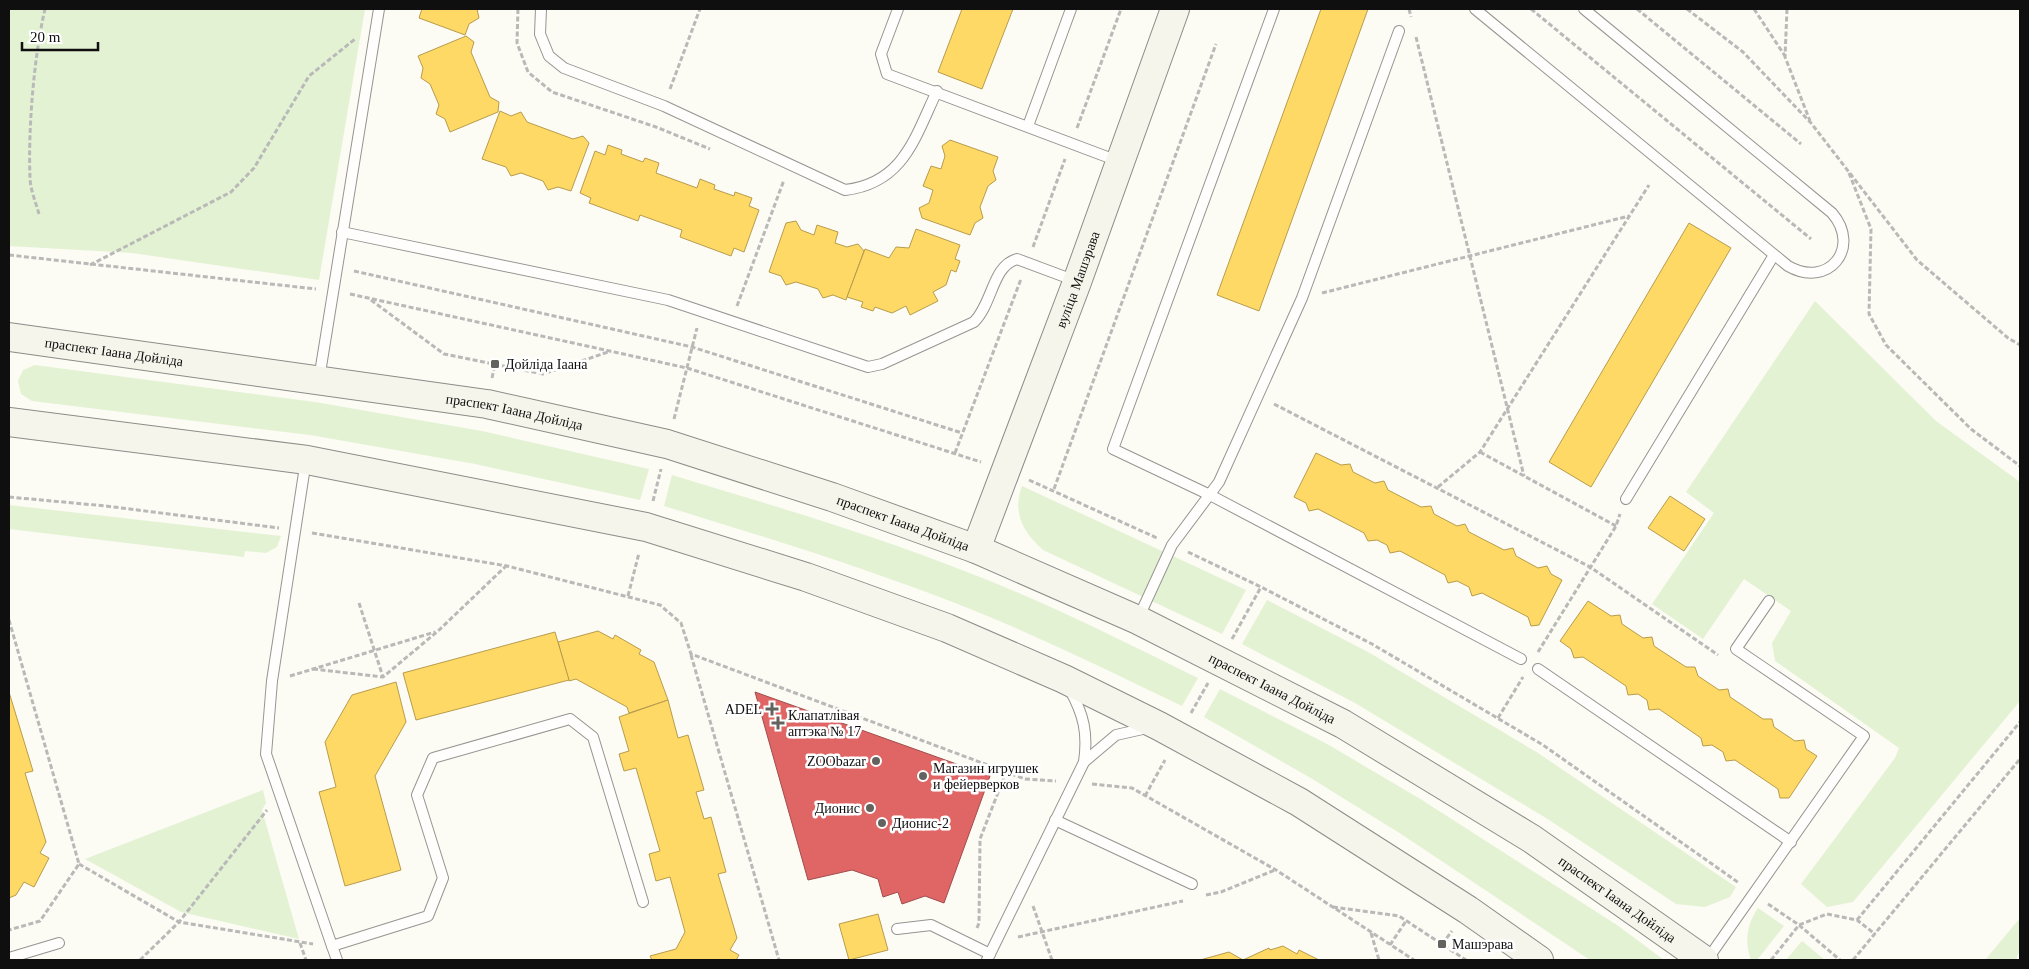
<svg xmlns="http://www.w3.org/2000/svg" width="2029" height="969" viewBox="0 0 2029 969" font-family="Georgia,serif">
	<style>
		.green { fill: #e4f2d4 }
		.homes { fill: #ffd966; stroke: #b79c4c }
		.shops { fill: #e06666; stroke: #a14c4c }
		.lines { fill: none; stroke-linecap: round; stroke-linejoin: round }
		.lane-casing { stroke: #969592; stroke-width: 12 }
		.secondary-casing { stroke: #8c8c89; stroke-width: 30 }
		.path { stroke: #b9b9b8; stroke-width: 3; stroke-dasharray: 5 2.5; stroke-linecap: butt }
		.lane { stroke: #fffefd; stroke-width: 10 }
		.secondary { stroke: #f5f5eb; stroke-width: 28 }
		.poi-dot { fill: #62625f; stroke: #fff; stroke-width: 2 }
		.labels { text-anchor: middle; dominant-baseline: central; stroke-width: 5; stroke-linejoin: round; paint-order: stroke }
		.street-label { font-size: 14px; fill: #0f0f0f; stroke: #fff }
		.poi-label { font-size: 14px; fill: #0f0f0f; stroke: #fff; text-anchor: start }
	</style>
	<rect width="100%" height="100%" fill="#fcfbf4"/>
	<!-- green -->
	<g class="green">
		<polygon points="9,9 365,9 319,280 132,253 9,246"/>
		<polygon points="1815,301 1936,421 2020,482 2020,701 1853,902 1827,907 1801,884 1895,758 1899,748 1775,661 1772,643 1791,611 1744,579 1703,639 1652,604 1714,513 1686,492"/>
		<polygon points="35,365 315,402 482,431 649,469 640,500 475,464 310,435 32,401 21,394 18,381 23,370"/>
		<path d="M672,475C771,505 871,534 967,572C1046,602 1122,641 1198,678L1182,706C1107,670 1032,633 955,603C859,566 762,536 664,506Z"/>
		<path d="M1022,486L1246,590L1222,634L1043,550C1023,532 1012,513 1022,486Z"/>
		<polygon points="9,505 281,536 277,547 266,553 245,551 244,557 9,529"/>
		<polygon points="1267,600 1368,652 1538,753 1736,887 1730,897 1705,907 1676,904 1546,818 1355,703 1242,644"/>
		<polygon points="1220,689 1329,745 1422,800 1617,925 1664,960 1590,960 1401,834 1309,777 1204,717"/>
		<polygon points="263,790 266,803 262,810 299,939 181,912 85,859"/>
		<path d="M1758,908L1784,926L1757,960H1751C1744,942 1747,924 1758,908Z"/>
		<polygon points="2020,918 2020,950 2016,960 1985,960"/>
		<polygon points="1802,941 1825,960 1786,960"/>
	</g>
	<!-- homes -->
	<g class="homes">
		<polygon points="422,9 477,9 479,18 469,24 465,35 419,18"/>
		<polygon points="962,9 1013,9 982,89 938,72"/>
		<polygon points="1321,9 1368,9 1259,311 1217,295"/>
		<polygon points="466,36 474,42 471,52 490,97 499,102 498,112 450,132 445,119 436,114 439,105 430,84 421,78 423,68 418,56"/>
		<polygon points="500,111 511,116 521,112 527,122 573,139 583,136 589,143 571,191 558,187 548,190 543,181 521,173 511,176 506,167 482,159"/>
		<polygon points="950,140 998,157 993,171 996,180 988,186 980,207 983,218 975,223 970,235 922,218 919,208 929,203 933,190 923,186 931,166 941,169 945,156 942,146"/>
		<polygon points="608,145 622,150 621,154 643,162 645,158 659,163 656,173 697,188 700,179 715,185 714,189 734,196 735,192 752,198 749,206 759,210 744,252 734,248 731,256 680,237 682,230 640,215 638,221 589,203 591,198 580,193 595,151 605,155"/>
		<polygon points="796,221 801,230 814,235 817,225 838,232 835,243 847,247 858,244 864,251 846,300 833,295 823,298 818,289 796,282 786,285 781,276 769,272 786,223"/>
		<polygon points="1689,223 1731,248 1591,487 1549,462"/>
		<polygon points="916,229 960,245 955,259 960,261 956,272 951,270 946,285 933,292 938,301 910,315 906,306 892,313 875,307 873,311 861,307 863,302 847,297 865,249 889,258 896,247 909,248"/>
		<polygon points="1316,453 1341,465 1350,464 1353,472 1375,483 1384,481 1388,490 1421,507 1431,506 1434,514 1457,526 1465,524 1469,532 1504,550 1513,548 1516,556 1538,568 1547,566 1551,574 1562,580 1539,625 1531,626 1528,617 1482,593 1472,596 1469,587 1457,581 1448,583 1445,575 1400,551 1390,553 1387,545 1377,540 1368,541 1364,533 1318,509 1309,511 1306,503 1294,497"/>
		<polygon points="1670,496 1705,519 1684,551 1648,528"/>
		<polygon points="1588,601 1611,616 1620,615 1622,624 1643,638 1652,637 1654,646 1686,667 1695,667 1698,676 1719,690 1728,689 1730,697 1763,719 1772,719 1774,727 1795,741 1804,740 1806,749 1817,756 1789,798 1780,798 1778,789 1735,760 1726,761 1723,752 1712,745 1703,746 1701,738 1659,709 1649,710 1647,700 1638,694 1628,695 1626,686 1583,657 1574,658 1571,649 1560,641"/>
		<polygon points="598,631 613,639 615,635 641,650 639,654 654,662 668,700 629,713 627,707 576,679 569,681 558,642"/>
		<polygon points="555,632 569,680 416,720 403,673"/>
		<polygon points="396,682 406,722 375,776 401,870 345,886 319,792 336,787 325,742 352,695"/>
		<polygon points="9,692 33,771 25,773 46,842 40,853 49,858 34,887 24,882 16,895 9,898"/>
		<polygon points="668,700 678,738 688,735 704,790 696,792 704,819 711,817 726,872 718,874 737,938 730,950 739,955 736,960 652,960 650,956 676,949 685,932 670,877 656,881 649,854 660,851 636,768 624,771 619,754 629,751 619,717"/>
		<polygon points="878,914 888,950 849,960 839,924"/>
		<polygon points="1283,946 1297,954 1299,950 1319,960 1243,960 1269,948 1270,950"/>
		<polygon points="1229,952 1243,960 1200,960"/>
	</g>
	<!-- shops -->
	<polygon class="shops" points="755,692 990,776 944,903 925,896 902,904 898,892 883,897 878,879 852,870 808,880"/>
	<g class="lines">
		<defs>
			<g id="lane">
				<path d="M541,9L540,34L549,56L564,68L664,106L845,190C904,183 915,137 937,91"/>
				<polyline points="898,9 881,54 887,74 1118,161"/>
				<polyline points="1274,9 1113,449 1210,495 1521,659"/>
				<path d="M1475,9L1788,266C1828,289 1862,248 1832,213L1584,9"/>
				<polyline points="1028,126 1071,9"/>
				<path d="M342,232L668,300L868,367L882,364L974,322C993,303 992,266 1017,259L1076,281"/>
				<polyline points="319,379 379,9"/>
				<polyline points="306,460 272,681 266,754 332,946 428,916 443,878 417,795 433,758 570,719 593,737 643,902"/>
				<polyline points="1626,499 1774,255"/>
				<polyline points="1138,619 1172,545 1219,482 1302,298 1399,31"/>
				<polyline points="1538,669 1791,842"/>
				<polyline points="1084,762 1116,735 1147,728"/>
				<polyline points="1055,820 1192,884"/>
				<polyline points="897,929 931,925 990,954"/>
				<polyline points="332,946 337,960"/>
				<polyline points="9,958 59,943"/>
				<path d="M987,960L1084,762C1088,734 1084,715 1070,690"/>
				<polyline points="1707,960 1864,736 1736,649 1769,601"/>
			</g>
			<g id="secondary">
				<path id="s1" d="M9,337L487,404L667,444L832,497L976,549L1138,620L1343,724L1532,839L1704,960"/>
				<polyline points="9,422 307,460 646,527 806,577 947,628 1064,679 1159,726 1299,802 1468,910 1539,960"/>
				<path id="s2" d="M976,549L1077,282L1175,9"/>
			</g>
		</defs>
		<!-- lane casing -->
		<use href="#lane" class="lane-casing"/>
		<!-- secondary casing -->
		<use href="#secondary" class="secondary-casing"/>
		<!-- path -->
		<g class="path">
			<polyline points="518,9 517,43 528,72 552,92 656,127 710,149"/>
			<polyline points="1409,9 1411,17"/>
			<polyline points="1531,9 1811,239"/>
			<polyline points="1637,9 1801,144"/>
			<polyline points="1687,9 1743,52 1811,123 1917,260 2008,338 2020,345"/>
			<polyline points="1754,9 1785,56"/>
			<polyline points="1787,9 1785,57 1810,121"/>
			<polyline points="1416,37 1524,476"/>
			<polyline points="670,89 700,9"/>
			<polyline points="1077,128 1121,9"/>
			<polyline points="1849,173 1871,229 1869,314 1886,345 1971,429 2020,466"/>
			<path d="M39,214C36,203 30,189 30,177C28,129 34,56 45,9"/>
			<polyline points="1033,247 1065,159"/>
			<polyline points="9,255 316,289"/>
			<polyline points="90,265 231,192 254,168 309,76 355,39"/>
			<polyline points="354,271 692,347 962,433"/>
			<polyline points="1322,293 1629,216"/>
			<polyline points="350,294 687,368 981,462"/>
			<polyline points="371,300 444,354 543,374 611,351"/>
			<polyline points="737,306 784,180"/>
			<polyline points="492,378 495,364"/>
			<polyline points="1274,404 1590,567 1718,655"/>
			<polyline points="674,419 697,328"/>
			<polyline points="1480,452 1616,526"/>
			<polyline points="955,453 1021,279"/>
			<polyline points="1029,480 1157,538"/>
			<polyline points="1438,487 1480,452 1649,185"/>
			<polyline points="1054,489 1216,44"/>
			<polyline points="9,497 106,506 279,528"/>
			<polyline points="653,501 661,469"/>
			<polyline points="312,533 507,566 660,605 681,623 691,654 1025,779 1056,781"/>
			<polyline points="1188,552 1261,587 1372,644 1543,745 1739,883"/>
			<polyline points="628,596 639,553"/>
			<polyline points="359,603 383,677"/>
			<polyline points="9,620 79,864 40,921 9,930"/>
			<polyline points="1232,639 1261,587"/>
			<polyline points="1538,652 1616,526 1620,514"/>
			<polyline points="691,655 779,960"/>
			<polyline points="313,669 383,677 438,631 506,566"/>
			<polyline points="290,676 435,632"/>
			<polyline points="1191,713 1208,683"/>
			<polyline points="1498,718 1523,677"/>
			<polyline points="1092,784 1132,788 1276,870 1414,960"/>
			<polyline points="1145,796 1165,760"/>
			<polyline points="79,864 179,922 313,944"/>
			<polyline points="1206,895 1221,892 1275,870"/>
			<polyline points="1768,904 1799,925 1840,960"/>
			<polyline points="1033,906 1052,960"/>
			<polyline points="1333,907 1399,916 1466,960"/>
			<polyline points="1857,920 2020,722"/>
			<polyline points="977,928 979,923 980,839 1006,772"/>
			<polyline points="1371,933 1379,960"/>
			<polyline points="1018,937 1183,901"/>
			<polyline points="300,943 306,960"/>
			<polyline points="1442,944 1452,931"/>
			<polyline points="1390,945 1406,921"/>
			<polyline points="140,960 179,922 267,810"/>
			<polyline points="1771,960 1799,925 1827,914 1857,920 1875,934"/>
			<polyline points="1853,960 2020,759"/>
		</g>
		<!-- lane -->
		<use href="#lane" class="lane"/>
		<!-- secondary -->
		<use href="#secondary" class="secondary"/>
	</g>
	<!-- markers -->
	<g class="poi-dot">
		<rect x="490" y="359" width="10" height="10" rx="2.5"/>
		<path d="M769.5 701.5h5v5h5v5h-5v5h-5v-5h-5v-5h5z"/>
		<path d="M775.5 715.5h5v5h5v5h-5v5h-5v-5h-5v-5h5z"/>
		<circle cx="876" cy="761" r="5"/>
		<circle cx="923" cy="776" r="5"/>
		<circle cx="870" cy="808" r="5"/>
		<circle cx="882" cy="823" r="5"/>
		<rect x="1437" y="939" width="10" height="10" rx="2.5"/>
	</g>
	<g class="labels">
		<!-- street labels -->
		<g class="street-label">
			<text stroke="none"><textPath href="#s2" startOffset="288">вуліца Машэрава</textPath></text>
			<text stroke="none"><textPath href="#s1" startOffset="106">праспект Іаана Дойліда</textPath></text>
			<text stroke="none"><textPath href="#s1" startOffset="511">праспект Іаана Дойліда</textPath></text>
			<text stroke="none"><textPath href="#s1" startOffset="916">праспект Іаана Дойліда</textPath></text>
			<text stroke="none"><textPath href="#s1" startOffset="1321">праспект Іаана Дойліда</textPath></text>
			<text stroke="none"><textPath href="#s1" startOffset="1726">праспект Іаана Дойліда</textPath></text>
		</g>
		<!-- poi labels -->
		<g class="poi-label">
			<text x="505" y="364">Дойліда Іаана</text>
			<text x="762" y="709" text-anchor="end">ADEL</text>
			<text x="788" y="715">Клапатлівая<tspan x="788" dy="16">аптэка № 17</tspan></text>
			<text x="866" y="761" text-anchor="end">ZOObazar</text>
			<text x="933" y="768">Магазин игрушек<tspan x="933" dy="16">и фейерверков</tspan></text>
			<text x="860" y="808" text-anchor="end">Дионис</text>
			<text x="892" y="823">Дионис-2</text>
			<text x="1452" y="944">Машэрава</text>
		</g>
	</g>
	<!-- border -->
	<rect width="2029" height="969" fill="none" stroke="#0f0f0f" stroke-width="20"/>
	<!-- scale -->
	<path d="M22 42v8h76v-8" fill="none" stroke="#0f0f0f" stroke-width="2.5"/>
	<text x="30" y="42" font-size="15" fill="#0f0f0f" stroke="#ffffff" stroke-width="4" paint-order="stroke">20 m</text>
</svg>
